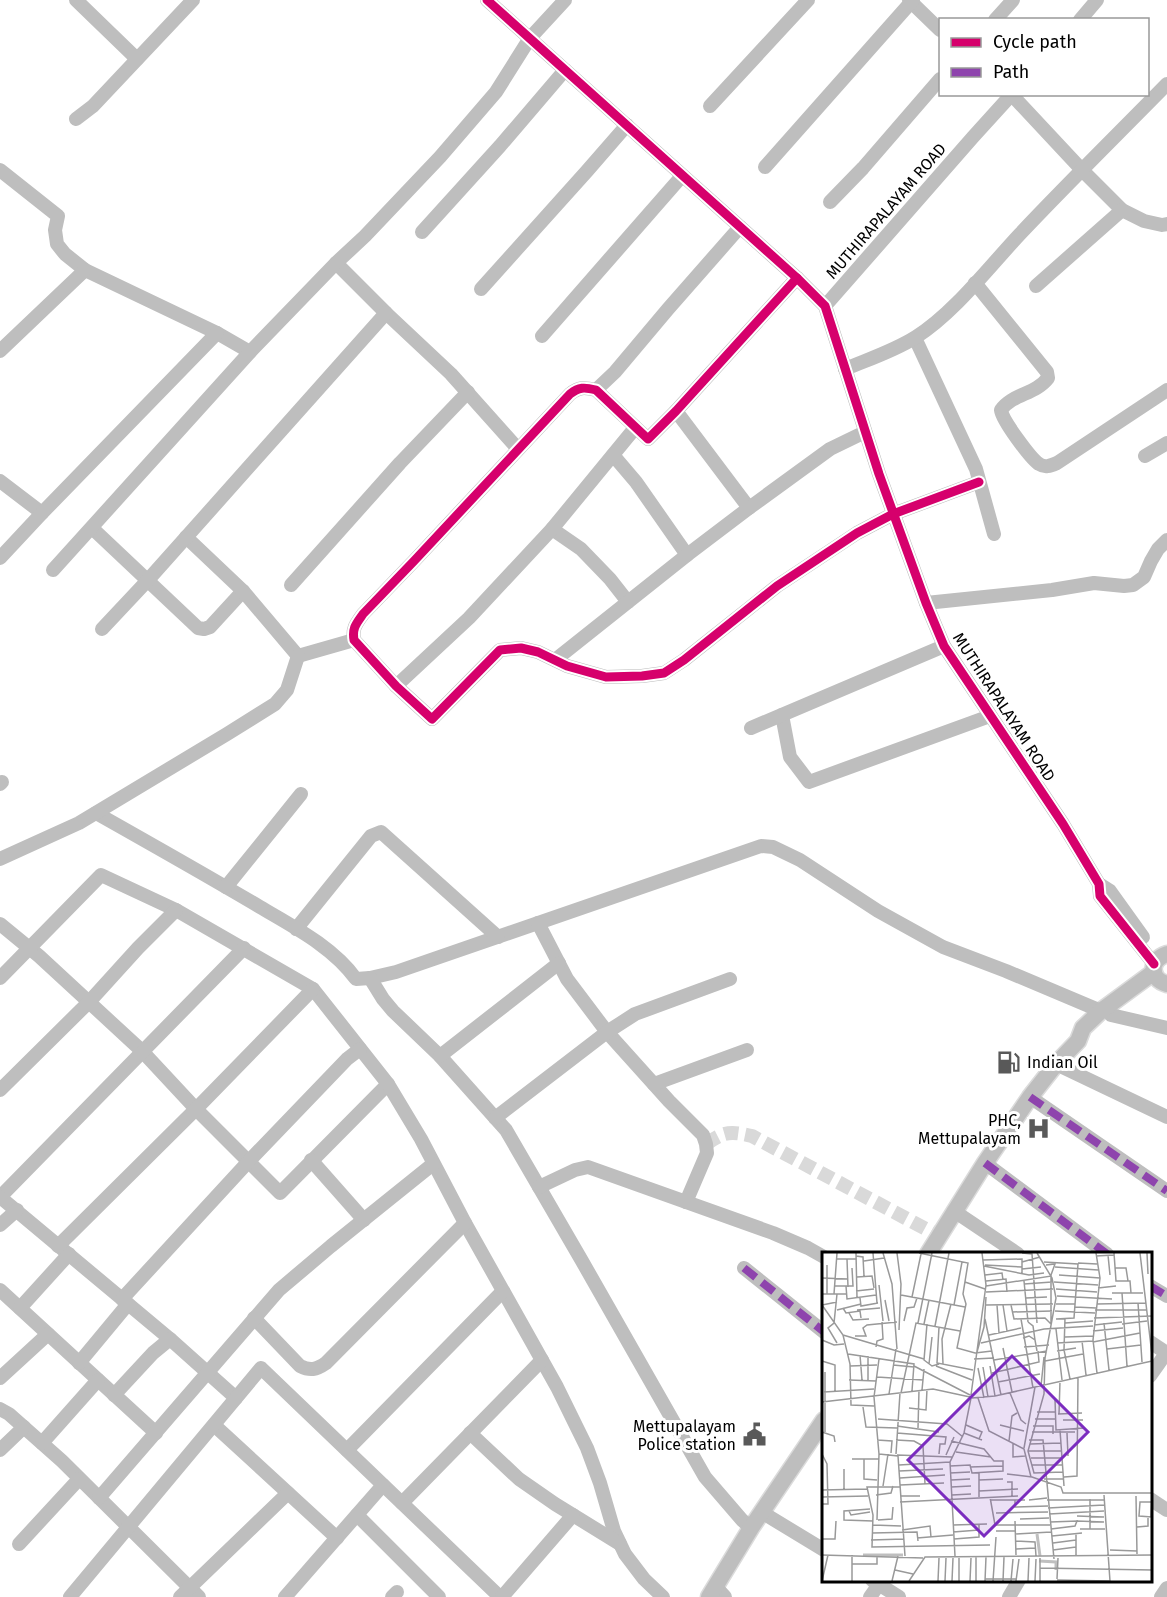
<svg xmlns="http://www.w3.org/2000/svg" width="1167" height="1597" viewBox="0 0 1167 1597" font-family="'Fira Sans',sans-serif">
	<style>
		.lines { fill: none; stroke-linecap: round; stroke-linejoin: round }
		.minor-tunnel { stroke: #d9d9d9; stroke-width: 14; stroke-dasharray: 14 7; stroke-linecap: butt }
		.major-casing { stroke: #dbdbdb; stroke-width: 19 }
		.minor { stroke: #bebebe; stroke-width: 14 }
		.major { stroke: #bebebe; stroke-width: 16 }
		.quiet { stroke: #8e44ad; stroke-width: 8; stroke-dasharray: 15 8; stroke-linecap: butt }
		.cycleway-casing { stroke: #fff; stroke-width: 13 }
		.cycleway { stroke: #d6006c; stroke-width: 9 }
		.labels { text-anchor: middle; dominant-baseline: central; stroke-width: 6; stroke-linejoin: round; paint-order: stroke }
		.street-label { font-size: 16px; fill: #000; stroke: #fff }
		.poi-label { font-size: 16px; fill: #000; stroke: #fff; text-anchor: end }
		.inset-river { fill: none; stroke: #bfbfbf; stroke-width: 3 }
		.inset-road { fill: none; stroke: #999; stroke-width: 1.5 }
		.view { fill: #7b2cbf; fill-opacity: 0.15; stroke: #7b2cbf; stroke-width: 3 }
		.inset-edge { fill: none; stroke: #000; stroke-width: 3 }
	</style>
	<rect width="100%" height="100%" fill="#fff"/>
	<g class="lines">
		<!-- minor-tunnel -->
		<path class="minor-tunnel" d="M706,1144C725,1131 730,1131 752,1136L939,1236"/>
		<defs>
			<g id="major">
				<path d="M1167,954C1149,960 1149,979 1167,984"/>
				<polyline points="928,1254 985,1163 1030,1097 1056,1064 1078,1041 1083,1028 1101,1011 1154,972"/>
				<polyline points="709,1597 751,1528 824,1420"/>
			</g>
		</defs>
		<!-- major casing -->
		<use href="#major" class="major-casing"/>
		<!-- minor -->
		<g class="minor">
			<polyline points="76,0 137,59"/>
			<polyline points="487,0 797,278 825,306 879,474 926,603 944,646 1063,824 1099,884 1100,896 1154,964"/>
			<polyline points="909,0 940,30"/>
			<polyline points="995,20 1013,0"/>
			<polyline points="1080,20 1097,0"/>
			<polyline points="1011,94 1082,170 1122,210 1144,221 1162,225 1167,224"/>
			<polyline points="710,106 808,0"/>
			<polyline points="76,119 93,106 193,0"/>
			<polyline points="765,167 913,0"/>
			<polyline points="0,170 58,216 55,230 57,244 65,254 85,270 217,333 250,352"/>
			<polyline points="830,202 863,168 940,79"/>
			<polyline points="422,232 500,146 565,70"/>
			<polyline points="336,263 386,313 451,374 518,449"/>
			<path d="M797,278L676,411L648,439L596,390C584,387 579,387 570,394L414,561L363,614C356,624 352,628 354,640L396,686L432,719L500,650L521,648L538,652L567,666L606,677L642,676L664,673L684,660L777,586L857,533L893,514L979,482"/>
			<path d="M975,283L1047,372L1048,378C1036,394 1012,394 1001,410C1002,420 1031,459 1039,464C1045,468 1050,466 1057,463L1167,390"/>
			<polyline points="1036,286 1122,210"/>
			<polyline points="481,289 587,171 627,125"/>
			<polyline points="825,306 973,137 1012,94"/>
			<polyline points="542,336 682,176"/>
			<polyline points="915,338 976,469 994,534"/>
			<polyline points="0,351 85,270"/>
			<path d="M845,369C869,359 894,351 916,337C954,313 989,267 1020,234C1068,183 1118,134 1167,84"/>
			<polyline points="596,390 615,372 668,309 740,227"/>
			<polyline points="676,411 749,508"/>
			<polyline points="613,455 636,482 687,555"/>
			<polyline points="1145,456 1167,443"/>
			<polyline points="0,481 42,513"/>
			<polyline points="92,528 198,628 204,629 210,627 243,591"/>
			<polyline points="552,529 581,549 610,579 628,602"/>
			<polyline points="186,537 243,591 298,656"/>
			<polyline points="0,558 42,513 217,333"/>
			<polyline points="53,570 250,352 336,263 365,236 440,157 496,92 530,38 565,0"/>
			<polyline points="291,585 400,463 468,392"/>
			<polyline points="926,603 1052,590 1094,583 1124,586 1133,585 1144,577 1151,561 1158,549 1167,540"/>
			<polyline points="102,629 148,580 386,313"/>
			<polyline points="298,656 354,640"/>
			<polyline points="555,660 687,555 749,508 830,449 865,432"/>
			<polyline points="396,686 469,618 552,529 635,428"/>
			<polyline points="782,715 790,757 809,782 990,716"/>
			<polyline points="751,728 944,646"/>
			<polyline points="0,784 2,782"/>
			<path d="M96,813C151,844 206,875 260,907C294,927 333,947 356,979L370,978L396,972L761,846L773,847L800,860L878,911L943,947L1006,971L1101,1011"/>
			<polyline points="0,859 79,823 227,734 275,704 287,690 298,656"/>
			<polyline points="1099,884 1110,891 1143,937"/>
			<polyline points="226,887 301,794"/>
			<polyline points="538,923 567,979 607,1032 669,1101 703,1135 706,1144 707,1153 686,1202"/>
			<polyline points="0,924 39,956 142,1051 196,1109 280,1193 388,1084"/>
			<polyline points="296,929 371,836 381,832 498,937"/>
			<polyline points="0,978 101,875 176,910 313,989 388,1084 421,1139 465,1223 557,1387 587,1448 600,1483 614,1531 625,1554 644,1579 663,1597"/>
			<polyline points="370,978 383,999 393,1011 440,1056 506,1130 582,1261 705,1477 742,1520 751,1528"/>
			<polyline points="1111,1015 1167,1028"/>
			<polyline points="440,1056 559,963"/>
			<polyline points="1056,1064 1167,1117"/>
			<polyline points="654,1084 747,1050"/>
			<polyline points="0,1090 89,1002 138,948 176,910"/>
			<polyline points="1030,1097 1167,1191"/>
			<polyline points="495,1118 607,1032 635,1014 730,979"/>
			<polyline points="311,1160 364,1220"/>
			<polyline points="985,1163 1107,1254"/>
			<polyline points="539,1187 575,1170 588,1167 773,1233 808,1248 824,1257"/>
			<polyline points="0,1197 244,948"/>
			<polyline points="0,1197 170,1339 236,1398"/>
			<polyline points="954,1211 1018,1254"/>
			<polyline points="0,1225 17,1210"/>
			<polyline points="58,1246 196,1109 313,989"/>
			<polyline points="744,1268 824,1332"/>
			<polyline points="1150,1286 1167,1296"/>
			<polyline points="0,1290 156,1433"/>
			<polyline points="122,1299 249,1161 347,1059 360,1049"/>
			<polyline points="20,1308 69,1254"/>
			<path d="M254,1318L300,1366C310,1371 316,1370 326,1363L465,1223"/>
			<polyline points="1150,1342 1167,1353"/>
			<polyline points="79,1363 128,1304"/>
			<polyline points="1150,1376 1167,1352"/>
			<polyline points="0,1378 48,1334"/>
			<polyline points="114,1395 153,1353 170,1339"/>
			<polyline points="0,1409 9,1414 62,1461 199,1597"/>
			<polyline points="214,1425 337,1538"/>
			<polyline points="470,1433 519,1479 555,1504 620,1544"/>
			<polyline points="42,1443 98,1380"/>
			<polyline points="0,1450 24,1427"/>
			<polyline points="347,1450 503,1291"/>
			<polyline points="99,1498 279,1290 331,1246 433,1164"/>
			<polyline points="1150,1499 1167,1510"/>
			<polyline points="402,1503 542,1360"/>
			<polyline points="763,1513 824,1550"/>
			<polyline points="357,1515 439,1597"/>
			<polyline points="19,1544 79,1479"/>
			<polyline points="872,1580 899,1597"/>
			<polyline points="716,1587 725,1597"/>
			<polyline points="70,1597 261,1368 500,1597"/>
			<polyline points="180,1597 288,1493"/>
			<polyline points="285,1597 383,1485"/>
			<polyline points="392,1597 397,1592"/>
			<polyline points="502,1597 573,1515"/>
			<polyline points="870,1597 882,1580"/>
			<polyline points="1009,1597 1019,1580"/>
			<polyline points="1161,1597 1167,1588"/>
		</g>
		<!-- major -->
		<use href="#major" class="major"/>
		<!-- quiet -->
		<g class="quiet">
			<polyline points="1030,1097 1167,1191"/>
			<polyline points="985,1163 1107,1254"/>
			<polyline points="744,1268 824,1332"/>
			<polyline points="1150,1286 1167,1296"/>
		</g>
		<defs>
			<g id="cycleway">
				<polyline points="487,0 797,278 825,306 879,474 926,603 944,646 1063,824 1099,884 1100,896 1154,964"/>
				<path d="M797,278L676,411L648,439L596,390C584,387 579,387 570,394L414,561L363,614C356,624 352,628 354,640L396,686L432,719L500,650L521,648L538,652L567,666L606,677L642,676L664,673L684,660L777,586L857,533L893,514L979,482"/>
			</g>
		</defs>
		<!-- cycleway casing -->
		<use href="#cycleway" class="cycleway-casing"/>
		<!-- cycleway -->
		<use href="#cycleway" class="cycleway"/>
	</g>
	<!-- icons -->
	<defs>
		<symbol id="fuel-bare" viewBox="-9 -9 18 18"><path d="M-5.5-6h7V0h2V4h1.3V-2.5L3-4.5l.8-.8L6-3V5H2.5V1h-1V6h-7ZM-4.2-4.7v3.2H.2V-4.7Z" fill="#595959" stroke="#fff" stroke-width="2.5" paint-order="stroke"/></symbol>
		<symbol id="hospital-bare" viewBox="-9 -9 18 18"><path d="M-5-5h3v3.5h4V-5h3V5h-3V1.5h-4V5h-3Z" fill="#595959" stroke="#fff" stroke-width="2.5" paint-order="stroke"/></symbol>
		<symbol id="civic-bare" viewBox="-9 -9 18 18"><path d="M-.6-6.5H3V-4.5H.6V-3L4-1V1h2V6H-6V1h2V-1L-.6-3ZM-1.2 2.5V6h2.4V2.5Z" fill="#595959" stroke="#fff" stroke-width="2.5" paint-order="stroke"/></symbol>
	</defs>
	<g fill-rule="evenodd">
		<use href="#fuel-bare" x="992" y="1046" width="33" height="33"/>
		<use href="#hospital-bare" x="1022" y="1112" width="33" height="33"/>
		<use href="#civic-bare" x="738" y="1418" width="33" height="33"/>
	</g>
	<g class="labels">
		<!-- street labels -->
		<g class="street-label">
			<text transform="translate(886 211) rotate(-49)">MUTHIRAPALAYAM ROAD</text>
			<text transform="translate(1004 707) rotate(57)">MUTHIRAPALAYAM ROAD</text>
		</g>
		<!-- poi labels -->
		<g class="poi-label">
			<text x="1027" y="1062" text-anchor="start">Indian Oil</text>
			<text x="1021" y="1120">PHC,<tspan x="1021" dy="18">Mettupalayam</tspan></text>
			<text x="736" y="1426">Mettupalayam<tspan x="736" dy="18">Police station</tspan></text>
		</g>
	</g>
	<!-- overview -->
	<g transform="translate(822 1252)">
		<rect width="330" height="330" fill="#fff"/>
		<path class="inset-river" d="M215,282L218,304M41,303H81M217,309L234,310V318"/>
		<path class="inset-road" d="M34,1L35,46M51,1L55,51M61,1L70,32L75,97M75,1L79,32L77,78M97,1L146,11L141,42L144,52L135,96L153,101L170,99M200,1L210,2L215,71M215,1L230,26L234,46L223,106L222,142L206,199L212,221L241,220M274,1L278,26L271,88L275,121M292,1L294,29H308L309,41M318,1L330,103M325,1L326,22M286,3L288,23M34,4L41,5L42,24M274,4L292,3M14,7H34M25,7L26,35M161,8L200,7V21M42,9L62,6M200,10L218,5M222,10L256,12L252,66L234,67M256,11L275,12M163,13L200,15M224,13L233,12L229,23M162,14L207,23L222,21M233,15L276,18M293,16H304L306,29M200,17L219,15M163,23L180,21L181,28M237,23L278,26M35,25L50,24L52,36M0,26L26,27M164,29L184,27L185,40M202,29L206,70M143,30L163,37M232,30L276,33M202,32L230,30M57,33L61,69M13,34H31L30,16M24,34L25,47L54,43M164,34L229,24V72M276,36L294,34M234,37L275,40M34,39L52,37M164,40L231,37M290,41H321M300,41L305,114M0,42H24M5,42V13M12,42L15,1M15,42L12,71L6,76L15,91M79,43L143,55M235,44L290,47M90,45L99,2M38,46L39,54L56,51M204,46L225,45M63,48L67,69M15,50L0,53L21,83L28,112L29,153L52,154M316,51L320,110M234,52H253M275,52L324,51M132,53L140,10M164,53L231,52M175,53L177,81M181,53L185,79M189,53L192,67L223,66L229,72M253,55L274,56M21,56L24,61L38,59L39,66M15,58L39,52M35,58L58,56M273,58H324M233,59L273,61M190,60L230,59M27,61L31,68L47,67M243,66L242,98L248,127M272,66L330,64M163,67L179,143M199,67L211,136M82,69L85,56L92,55L95,46M206,70L211,74L213,88M96,71L110,1M243,71L271,69M282,71L287,118M102,72L107,48M105,72L102,108L110,114L117,112M300,72L325,69M272,73L300,70M113,74L127,1M117,75L115,111L151,118M234,77L240,128M271,79L301,76M21,83L102,107M167,83L199,76M33,84H44L41,76L45,73L75,70M243,85L271,84M201,86L207,84L213,88L215,99M0,88L12,93L22,92M260,89L264,123M271,90L318,81M159,91L222,77L271,74M235,91L271,89M54,95L55,89L61,87L60,70M202,95L227,93M181,96L190,140M285,97L319,93M235,99L254,96M155,100L162,75L164,45M26,102L92,112L90,139M38,103L40,128M46,104V128M152,107L172,106M172,108L225,99M0,109L13,113V139M223,109L261,102M107,112L110,85M121,112L120,87L129,52M71,113L92,115M28,114L55,113M92,114L148,143M114,114L150,128M168,114L173,144M161,115L166,145M156,116L162,146M170,121L217,110L216,99M55,125L101,128M27,128L54,129M176,130L218,122M219,134L222,105M100,138L102,117M2,140L52,137M79,141L94,71L138,79M188,141L199,168L204,172M67,142L74,97M149,143L164,33L160,1M150,146L173,144L330,109M156,146L167,179L202,197L209,225M233,147L234,178L262,176M0,150L111,137L148,145M41,155L44,175L75,176M87,156L104,158L105,137M215,160H234M236,162L260,161M237,162L238,129M56,167L125,172L141,185M213,167H234M241,168H261M144,173L160,180L157,187M178,173L202,179M75,174L117,180M211,174H231V182M96,176L97,138M238,178L242,234M0,180L12,184L13,190M3,180V120M210,180H253M75,181L124,185L123,192H118L117,202M142,181L160,188M245,181L246,204M55,188L70,189L69,201M74,188L92,189L101,194L103,232M207,188H221L232,307M187,189L190,164L195,161M191,191V205L203,204M208,192L239,191M202,196L213,135M206,199H239M134,200L169,205M0,202L5,212L6,252H0M57,202L76,204L83,304M74,202L78,141M75,203L130,205M124,203L132,185M209,206H240M30,207H57M42,207V227L55,228M77,213L128,210M210,213H241M128,214L148,213L150,221L181,219V209H172L162,197L129,189M148,215L181,214M77,219L121,217M128,221L148,220M185,222L210,225L239,235L241,241H330M242,225L255,224L256,126M78,226L123,223M222,227H242M129,228L148,227M157,228L181,227M185,230H190V244M78,233L122,231M61,234L66,202M78,235H45L51,263L50,295L168,293M129,235L149,234M0,238L45,237M22,238V217M157,239L196,237M54,243L69,241L71,234M130,243L149,242M282,243L288,329M79,244H98M314,244L315,302M0,245L46,244M157,245V221M168,245L173,273H228M169,248H203M193,248V255L226,254M207,248L225,246M225,248H282M78,250L196,244M330,250H318L317,264L330,265M226,256L282,253M48,257L22,259V268L51,269M27,259L29,263L48,260M174,261L226,260M227,262L282,259M255,264L282,265M329,265L330,243M198,267L227,266M55,268L57,202L52,145L57,107M56,268L70,267L71,255M193,269L194,303M228,270L256,269M51,273L79,274M131,273L165,272M315,275L326,274V266M229,277L253,274L255,269L282,270M258,277H283M268,277V247M80,278L108,274L109,285M174,279H193M131,280L157,278M50,281L95,280L96,289M193,282L229,280M230,284L260,281M95,286L131,283M0,287H13L14,269M132,287L157,285V272M49,288L82,287M193,289L213,290L214,304M231,291L254,288M194,297L213,296M231,298L254,295M288,298L315,299M0,303L101,306M254,303V281M133,304L128,210L142,181L149,146M154,305V329M30,312H55V304M218,316L330,318M73,318L91,322M163,327H194M235,327L236,306M235,328L288,329M0,329L6,303M30,329V303M70,329L76,304M87,329L103,305L330,303M116,329L117,306M123,329L124,306M130,329L131,306M137,329V306M148,329L149,306M163,329L164,305M171,329L174,285M181,329L182,305M189,329L191,307M194,329L197,307M206,329L207,306M213,329L214,307M218,329V306"/>
		<path class="view" d="M190,104L266,180L162,284L86,208Z"/>
		<rect width="330" height="330" class="inset-edge"/>
	</g>
	<!-- legend -->
	<rect x="939" y="18" width="210" height="78" fill="#ffffff" stroke="#999999" stroke-width="1.5"/>
	<rect x="951" y="38" width="30" height="9" fill="#d6006c" stroke="#999999" stroke-width="1.5"/>
	<text x="993" y="48" font-size="18" fill="#000000">Cycle path</text>
	<rect x="951" y="68" width="30" height="9" fill="#8e44ad" stroke="#999999" stroke-width="1.5"/>
	<text x="993" y="78" font-size="18" fill="#000000">Path</text>
</svg>
